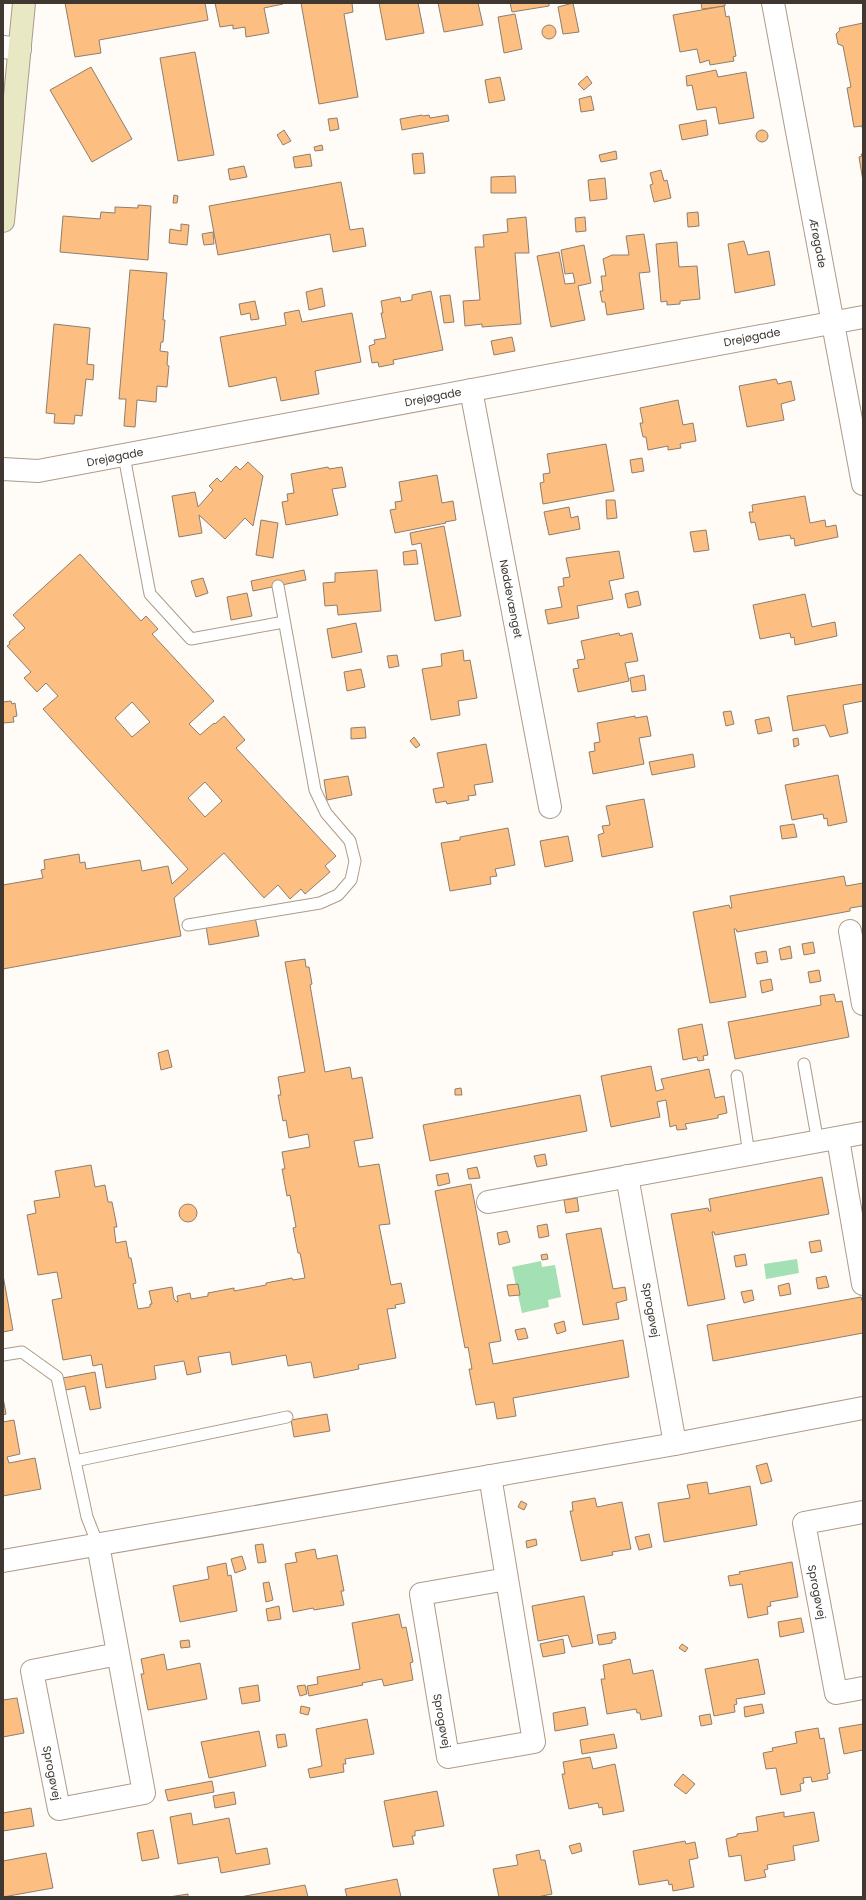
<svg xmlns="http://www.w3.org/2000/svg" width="866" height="1900" viewBox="0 0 866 1900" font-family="Poppins,sans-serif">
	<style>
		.green { fill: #a3e0b4 }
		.building { fill: #fcbf81; stroke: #8f7e6d; fill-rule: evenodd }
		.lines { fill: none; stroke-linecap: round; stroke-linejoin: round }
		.lane-casing { stroke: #ad9b8a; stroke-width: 13 }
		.street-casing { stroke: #ad9b8a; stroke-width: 24 }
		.secondary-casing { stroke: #ad9b8a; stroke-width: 24 }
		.lane { stroke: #fff; stroke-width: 11 }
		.street { stroke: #fff; stroke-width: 22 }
		.secondary { stroke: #e9e8c5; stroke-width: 22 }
		.labels { text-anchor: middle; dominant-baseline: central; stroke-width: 3.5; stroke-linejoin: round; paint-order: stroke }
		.street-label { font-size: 11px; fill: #3f3730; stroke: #fff }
	</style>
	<rect width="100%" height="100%" fill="#fffbf7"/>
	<!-- green -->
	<g class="green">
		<polygon points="797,1259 799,1273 766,1279 764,1264"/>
		<polygon points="541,1261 542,1267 555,1265 561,1297 548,1300 549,1307 522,1313 512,1267"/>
	</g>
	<!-- building -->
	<g class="building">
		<polygon points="65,3 205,3 208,20 99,40 101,53 75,57"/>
		<polygon points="215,3 283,3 283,4 264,8 269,33 246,37 245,27 233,29 233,25 220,27"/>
		<polygon points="301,3 352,3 353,12 344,14 358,97 319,104"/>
		<polygon points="379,3 418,3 424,33 386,40"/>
		<polygon points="438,3 478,3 483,25 444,32"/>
		<polygon points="510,3 549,3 549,6 512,12"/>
		<polygon points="573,3 579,32 563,34 558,7"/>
		<polygon points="701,3 725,3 725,6 702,9"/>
		<polygon points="724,6 726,17 729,16 736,56 733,57 734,61 710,65 709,60 700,63 697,49 680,52 673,15"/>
		<polygon points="515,14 522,49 504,53 498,17"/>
		<polygon points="863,23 863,132 862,126 854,127 847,88 851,87 843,46 838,44 836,34 840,30 839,28"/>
		<circle cx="549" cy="32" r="7"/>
		<polygon points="195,52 214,155 178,161 160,58"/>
		<polygon points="91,67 132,139 92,162 50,90"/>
		<polygon points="716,70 718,77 746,72 754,118 719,124 716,107 697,110 692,85 687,86 686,76"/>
		<polygon points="587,76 592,83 584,90 578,84"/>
		<polygon points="500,77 505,100 489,103 485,80"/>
		<polygon points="591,96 594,110 581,112 579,99"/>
		<polygon points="422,115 423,116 429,115 430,118 448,115 449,121 402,130 400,119"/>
		<polygon points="337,118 339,129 330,131 328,119"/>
		<polygon points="706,120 708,135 682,140 679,125"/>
		<circle cx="762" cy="136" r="6"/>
		<polygon points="284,130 291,141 283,145 277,135"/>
		<polygon points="322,145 323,150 315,151 314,147"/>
		<polygon points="616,151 617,159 601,162 599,155"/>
		<polygon points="423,153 425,173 414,174 412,154"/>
		<polygon points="310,154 312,166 295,168 293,157"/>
		<polygon points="861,154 863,154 863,181 859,157 862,156"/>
		<polygon points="244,166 247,177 230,180 228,169"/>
		<polygon points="661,170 664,181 667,180 671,198 654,202 650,185 653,184 650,173"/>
		<polygon points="515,176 516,193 491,193 491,177"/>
		<polygon points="605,178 607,199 590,201 588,180"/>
		<polygon points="341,182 350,230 363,228 366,246 333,252 330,234 218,255 209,206"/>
		<polygon points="174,195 178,196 177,203 173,203"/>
		<polygon points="138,205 151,206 148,260 60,252 63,216 100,219 101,212 115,213 115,207 138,208"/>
		<polygon points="698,212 699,226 688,227 687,213"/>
		<polygon points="526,217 529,253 515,253 521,324 482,327 482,324 465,326 463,301 480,300 475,247 484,247 483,235 508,232 507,219"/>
		<polygon points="585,217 586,231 576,232 575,218"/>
		<polygon points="181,224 189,225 187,245 169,243 170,229 181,231"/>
		<polygon points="213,232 214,244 204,245 202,234"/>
		<polygon points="644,234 650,272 639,273 644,309 607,315 605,302 602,302 600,291 603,291 601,276 606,276 603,259 612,255 629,255 626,236"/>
		<polygon points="744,241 748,255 769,251 775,285 735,293 728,244"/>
		<polygon points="677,242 679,267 697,266 700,299 680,301 680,304 667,305 667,301 661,302 656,244"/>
		<polygon points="584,245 591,283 578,286 585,320 551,327 537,256 559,252 565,284 575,283 573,273 565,274 561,250"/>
		<polygon points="130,270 167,273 163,320 165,320 163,342 161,342 160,351 168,352 167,365 169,366 167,387 157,386 156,402 137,400 135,427 124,426 126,399 119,399"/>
		<polygon points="322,288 325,306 309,310 306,292"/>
		<polygon points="431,291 443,350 393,360 394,364 379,367 378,362 372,363 369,346 375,344 374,340 386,338 381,313 383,313 381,301 400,297 401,302 412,300 412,295"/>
		<polygon points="450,295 454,322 444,323 440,296"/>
		<polygon points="255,301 259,319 251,320 250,313 241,315 239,304"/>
		<polygon points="299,310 302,322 352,313 361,362 315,371 319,394 281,401 276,377 229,387 220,337 286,325 284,313"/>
		<polygon points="54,324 90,328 87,364 94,365 93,380 86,379 82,416 75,415 74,424 54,423 55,414 46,413"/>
		<polygon points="512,337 515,351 494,355 491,341"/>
		<polygon points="776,379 778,384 791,381 795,400 781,404 784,420 747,427 739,386"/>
		<polygon points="678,400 683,425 693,423 696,441 680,444 681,448 668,450 668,446 648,450 646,437 643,437 640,423 643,423 640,408"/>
		<polygon points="606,444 614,491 543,504 540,483 544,482 543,474 550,473 547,454"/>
		<polygon points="642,458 644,471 632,473 630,460"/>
		<polygon points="248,462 263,476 253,526 245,518 225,539 199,515 202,533 179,537 172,496 195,492 198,507 213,490 209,486 217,478 221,482 236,466 240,470"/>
		<polygon points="328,467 329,469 342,467 346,487 332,489 338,515 286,525 282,502 288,501 287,494 294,493 291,474"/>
		<polygon points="437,475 442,503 453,501 456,520 445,522 446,523 395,533 390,510 396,509 395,502 402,501 399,482"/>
		<polygon points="805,496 810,523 825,520 826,527 836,525 838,537 795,546 794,538 791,539 790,535 759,540 755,522 751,523 749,512 753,512 752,505"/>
		<polygon points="606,500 615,500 617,518 607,519"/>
		<polygon points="569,507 571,518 578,516 580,529 549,535 544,512"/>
		<polygon points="261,520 278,523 273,558 256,555"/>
		<polygon points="444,526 461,616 435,621 421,543 412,545 410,533"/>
		<polygon points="706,530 709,550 694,552 690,532"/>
		<polygon points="416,550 418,564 404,565 403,552"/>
		<polygon points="619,551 624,578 609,581 613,599 577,606 579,618 548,624 545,610 562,607 558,587 564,586 563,578 570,577 566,558"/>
		<path d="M80,554L141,621L146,616L158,629L152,634L214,701L189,724L200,735L214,723L215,724L224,716L245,740L236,748L336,856L325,866L330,872L305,894L301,889L290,899L278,885L264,898L224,853L174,898L181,936L3,969V885L43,878L41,870L45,869L44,860L79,854L80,863L85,862L86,869L140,860L142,871L168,866L172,884L188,869L43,709L58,696L46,683L37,692L24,678L31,672L7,646L10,644L9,642L25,628L13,615ZM132,702L150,722L132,737L115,718ZM205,782L222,801L205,817L188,798Z"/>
		<polygon points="304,570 306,580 253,591 251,581"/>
		<polygon points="377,570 381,611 338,615 337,605 325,606 323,583 335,582 335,573"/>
		<polygon points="203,578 208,593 196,597 191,581"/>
		<polygon points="638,591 641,605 628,608 625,594"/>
		<polygon points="247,593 252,616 231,620 227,597"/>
		<polygon points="805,594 812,627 835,622 837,636 795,645 794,637 791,638 790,633 760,639 753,605"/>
		<polygon points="356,623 362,652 332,658 327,629"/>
		<polygon points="619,633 620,636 632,633 638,661 625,663 629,681 578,692 573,669 579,668 577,660 585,659 581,641"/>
		<polygon points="463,650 464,661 470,660 477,698 458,701 460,715 431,720 422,669 442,666 441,654"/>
		<polygon points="397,655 399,666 389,668 387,656"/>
		<polygon points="361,669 365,687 347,691 344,672"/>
		<polygon points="644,675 646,690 632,692 630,678"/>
		<polygon points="863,684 863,701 843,705 848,733 830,737 825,725 793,731 787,696"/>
		<polygon points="11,701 12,704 15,703 17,716 13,717 14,722 3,723 3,702"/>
		<polygon points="731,711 734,724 726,726 723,712"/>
		<polygon points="635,716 635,718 647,716 651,736 639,738 644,764 593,774 589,752 595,751 594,743 600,742 597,723"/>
		<polygon points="769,717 772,731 758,734 755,720"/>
		<polygon points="365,727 366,738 351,739 351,728"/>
		<polygon points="414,737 420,745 416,748 410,741"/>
		<polygon points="798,738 799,745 794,747 793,739"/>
		<polygon points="486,744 493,782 474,785 476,795 468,796 469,800 447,804 446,801 436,803 433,789 444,787 437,753"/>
		<polygon points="693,754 695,767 652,775 649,762"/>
		<polygon points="838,775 847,822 828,826 827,818 824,819 823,814 792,820 785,785"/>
		<polygon points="348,776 352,795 327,800 324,780"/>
		<polygon points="644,799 653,847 602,857 598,835 604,833 602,826 610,825 606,806"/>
		<polygon points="794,824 797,837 782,839 780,826"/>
		<polygon points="508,828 515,865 495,869 497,876 490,877 491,884 450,891 441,843 460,840 460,837"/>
		<polygon points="568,836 573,861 545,867 540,841"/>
		<polygon points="844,876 846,886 863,883 863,906 850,908 850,911 737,932 736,929 734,929 746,997 710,1003 693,912 729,905 730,908 732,908 730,896"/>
		<polygon points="255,917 259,936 209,945 206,926"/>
		<polygon points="813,942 815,953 804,955 802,944"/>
		<polygon points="790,946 792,958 781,960 779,949"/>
		<polygon points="766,951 768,962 757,964 755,953"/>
		<polygon points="305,959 306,967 309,967 312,984 310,985 325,1072 350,1067 352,1079 362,1077 373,1138 354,1141 359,1167 379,1164 390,1224 379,1225 391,1285 401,1283 405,1303 395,1305 396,1308 387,1309 396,1358 358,1365 359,1369 314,1378 311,1362 288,1366 286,1355 232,1365 230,1352 198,1357 201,1372 187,1375 184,1361 154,1366 156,1379 106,1388 102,1364 93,1366 91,1355 63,1360 52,1300 62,1298 57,1272 38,1275 27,1215 36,1213 34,1201 60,1197 55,1171 91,1165 95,1187 105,1185 108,1202 112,1202 117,1227 114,1227 116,1243 126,1241 129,1258 131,1258 136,1283 133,1284 138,1309 150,1307 150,1304 152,1304 149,1291 172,1287 174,1299 177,1302 178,1302 177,1296 190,1293 191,1299 208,1296 208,1293 234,1288 234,1291 266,1285 266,1283 292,1278 293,1280 305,1278 300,1253 298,1253 293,1228 296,1227 290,1195 287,1196 282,1169 285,1169 282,1152 310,1147 308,1134 289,1138 286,1120 283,1121 278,1095 281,1095 278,1077 305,1072 285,962"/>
		<polygon points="819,970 821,981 810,983 808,972"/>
		<polygon points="771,979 773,990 762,993 760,981"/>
		<polygon points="834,994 836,1002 842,1001 849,1037 735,1059 728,1022 821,1005 820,996"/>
		<polygon points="702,1024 708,1055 703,1056 704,1060 698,1061 697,1057 683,1060 678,1029"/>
		<polygon points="168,1050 172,1067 161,1070 158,1053"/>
		<polygon points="651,1066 656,1091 664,1089 661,1079 709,1069 715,1098 724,1096 727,1113 718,1115 718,1118 685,1124 687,1129 677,1130 676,1125 670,1127 666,1100 657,1102 660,1117 611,1127 601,1076"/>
		<polygon points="461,1088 462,1095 455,1095 455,1089"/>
		<polygon points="580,1095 587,1131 430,1161 423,1125"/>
		<polygon points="545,1154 547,1165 537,1167 534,1156"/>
		<polygon points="477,1167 480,1178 469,1179 467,1169"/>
		<polygon points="448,1173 450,1183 438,1186 436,1175"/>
		<polygon points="822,1177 829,1214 715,1235 714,1232 712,1232 725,1299 688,1306 671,1214 708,1208 709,1211 711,1211 709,1199"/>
		<polygon points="471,1184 501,1341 489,1343 493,1364 623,1340 629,1377 513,1398 516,1416 497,1419 494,1402 476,1405 469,1369 472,1369 468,1347 465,1348 435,1191"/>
		<polygon points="577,1198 579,1211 566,1213 564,1200"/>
		<circle cx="188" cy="1213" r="9"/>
		<polygon points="547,1224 549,1236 539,1238 537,1226"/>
		<polygon points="601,1228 613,1289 625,1287 627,1300 616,1303 619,1319 583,1325 566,1234"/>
		<polygon points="507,1231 510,1242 499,1245 497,1233"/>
		<polygon points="820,1240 822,1251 811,1253 809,1242"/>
		<polygon points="547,1254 548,1259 542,1260 541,1255"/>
		<polygon points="745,1254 747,1265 736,1267 734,1256"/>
		<polygon points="3,1275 13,1330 3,1332"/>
		<polygon points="826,1276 829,1287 818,1289 816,1278"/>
		<polygon points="789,1283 791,1294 780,1296 778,1286"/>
		<polygon points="518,1284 520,1295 509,1296 507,1285"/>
		<polygon points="752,1290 754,1300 744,1303 741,1292"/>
		<polygon points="861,1297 863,1303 863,1333 713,1361 707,1325"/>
		<polygon points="564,1321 566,1331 557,1334 554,1324"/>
		<polygon points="525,1328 528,1338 518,1340 515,1330"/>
		<polygon points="95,1372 101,1408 90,1410 85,1386 66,1390 63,1378"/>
		<polygon points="3,1398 6,1414 3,1415"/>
		<polygon points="327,1414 330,1431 294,1437 291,1420"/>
		<polygon points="14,1420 20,1454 7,1457 9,1463 35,1458 41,1489 3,1496 3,1422"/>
		<polygon points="767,1463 772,1481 761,1484 756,1466"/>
		<polygon points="707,1482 709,1494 750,1486 757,1525 664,1542 658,1503 690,1498 687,1485"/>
		<polygon points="595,1498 597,1507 622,1502 631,1549 612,1552 613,1555 581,1561 570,1511 573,1511 572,1502"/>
		<polygon points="521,1501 527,1504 524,1510 518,1507"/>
		<polygon points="649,1534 652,1547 639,1550 635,1537"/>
		<polygon points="536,1539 537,1545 527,1548 526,1541"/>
		<polygon points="263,1544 266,1562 258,1563 255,1545"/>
		<polygon points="315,1549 317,1559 337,1555 344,1591 341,1591 344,1605 314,1610 313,1608 293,1612 285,1564 297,1562 295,1553"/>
		<polygon points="242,1556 246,1569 235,1573 231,1559"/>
		<polygon points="792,1562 798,1597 770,1602 771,1606 767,1607 768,1614 748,1618 742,1584 730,1586 728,1576 740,1574 739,1572"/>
		<polygon points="226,1563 228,1576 231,1575 237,1611 180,1622 173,1586 209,1579 207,1567"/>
		<polygon points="269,1582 273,1600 266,1602 263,1583"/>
		<polygon points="584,1596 593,1643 572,1647 568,1635 538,1641 532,1606"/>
		<polygon points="279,1606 281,1619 268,1621 266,1609"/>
		<polygon points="399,1614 402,1628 406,1627 413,1662 410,1663 413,1680 384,1686 382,1679 362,1683 363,1685 309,1696 307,1686 318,1684 317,1677 360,1669 352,1623"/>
		<polygon points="801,1618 804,1632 780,1637 778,1622"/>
		<polygon points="615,1632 616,1639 612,1640 612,1643 599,1645 597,1635"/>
		<polygon points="563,1639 565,1653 543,1657 540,1644"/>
		<polygon points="189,1640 190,1647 181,1648 180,1641"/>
		<polygon points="682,1644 688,1648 685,1652 679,1648"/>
		<polygon points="164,1654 167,1670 200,1663 207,1699 148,1710 141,1674 144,1674 141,1659"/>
		<polygon points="630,1659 633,1674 653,1670 662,1716 641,1720 640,1713 637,1713 636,1709 607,1714 601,1679 605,1679 603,1665"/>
		<polygon points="758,1659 765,1694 736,1699 737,1704 734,1705 735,1712 714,1716 705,1669"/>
		<polygon points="258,1685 260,1701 242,1704 239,1688"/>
		<polygon points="305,1685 307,1694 300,1696 297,1686"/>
		<polygon points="17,1698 24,1733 3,1737 3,1700"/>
		<polygon points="762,1704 764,1713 745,1717 744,1707"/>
		<polygon points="301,1706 310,1708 308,1715 300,1713"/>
		<polygon points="585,1707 588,1725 555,1731 553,1713"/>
		<polygon points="710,1714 712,1724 701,1726 699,1716"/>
		<polygon points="367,1719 374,1754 345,1759 346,1764 343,1764 344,1772 310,1778 308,1769 322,1766 316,1729"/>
		<polygon points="863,1724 863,1750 844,1754 839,1728"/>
		<polygon points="818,1728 820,1739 824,1738 830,1773 827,1774 828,1779 812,1782 811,1777 803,1778 804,1783 800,1784 801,1791 781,1795 776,1768 766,1769 763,1753 773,1751 772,1748 797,1743 795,1732"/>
		<polygon points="259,1731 266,1766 209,1778 201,1742"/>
		<polygon points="285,1734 287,1746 278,1748 276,1735"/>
		<polygon points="614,1734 617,1748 582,1754 580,1740"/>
		<polygon points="590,1757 593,1769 615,1764 624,1811 603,1815 602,1807 599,1808 598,1803 569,1809 562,1774 565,1774 563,1762"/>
		<polygon points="683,1774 695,1784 686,1794 674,1785"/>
		<polygon points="212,1781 214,1792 168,1801 165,1790"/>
		<polygon points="437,1791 444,1826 415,1831 415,1836 412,1836 414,1844 393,1847 384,1801"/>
		<polygon points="234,1792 236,1804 215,1808 213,1796"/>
		<polygon points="31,1808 34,1826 3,1831 3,1813"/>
		<polygon points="784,1812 784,1817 814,1812 819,1841 793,1846 795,1860 767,1865 768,1869 764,1870 766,1877 745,1881 741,1855 729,1857 726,1839 737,1836 737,1834 758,1831 756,1817"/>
		<polygon points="191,1813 193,1825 229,1818 236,1854 267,1848 270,1864 221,1873 218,1857 178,1864 170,1817"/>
		<polygon points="153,1830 159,1858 142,1861 137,1833"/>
		<polygon points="685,1841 686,1844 695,1842 698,1858 689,1860 694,1887 673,1891 672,1884 669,1885 668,1880 639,1885 633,1851"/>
		<polygon points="580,1843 582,1851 572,1854 569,1846"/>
		<polygon points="539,1850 541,1860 545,1860 552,1894 537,1897 499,1897 493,1869 518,1865 516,1855"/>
		<polygon points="46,1853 53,1888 3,1897 3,1861"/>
		<polygon points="397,1879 401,1897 347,1897 345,1889"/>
		<polygon points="305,1885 308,1897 240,1897"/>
		<polygon points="188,1894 188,1897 169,1897"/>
	</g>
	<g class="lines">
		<defs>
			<g id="lane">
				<polyline points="124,456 150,594 191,639 284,622"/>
				<polyline points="188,925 320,903 338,895 351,880 355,861 350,841 326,813 315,790 278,586"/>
				<polyline points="804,1064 818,1143"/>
				<polyline points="737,1076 749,1154"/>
				<polyline points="3,1355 22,1352 57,1377 87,1517 98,1545"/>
				<polyline points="75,1461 287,1417"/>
			</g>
			<g id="street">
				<polyline points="773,3 863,484"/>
				<polyline points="3,47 20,49"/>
				<polyline points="471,390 550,807"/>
				<polyline points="3,469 38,471 863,317"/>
				<polyline points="850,931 863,1004"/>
				<polyline points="838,1139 863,1284"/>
				<polyline points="627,1176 675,1444"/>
				<polyline points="488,1202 863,1133"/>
				<polyline points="490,1476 534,1742 448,1757 421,1594 507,1579"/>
				<polyline points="863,1512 804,1523 836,1693 863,1688"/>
				<polyline points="98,1545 144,1793 59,1809 32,1671 118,1654"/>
				<polyline points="3,1561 675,1444 863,1408"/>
			</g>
			<polyline id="secondary" points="3,221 24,3"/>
		</defs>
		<!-- lane casing -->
		<use href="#lane" class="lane-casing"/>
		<!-- street casing -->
		<use href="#street" class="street-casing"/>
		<!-- secondary casing -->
		<use href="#secondary" class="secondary-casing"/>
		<!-- lane -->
		<use href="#lane" class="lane"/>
		<!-- street -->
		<use href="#street" class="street"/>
		<!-- secondary -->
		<use href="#secondary" class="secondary"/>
	</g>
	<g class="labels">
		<!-- street labels -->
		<g class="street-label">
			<text transform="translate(818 243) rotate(79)">Ærøgade</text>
			<text transform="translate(752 337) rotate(-11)">Drejøgade</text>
			<text transform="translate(433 397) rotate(-11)">Drejøgade</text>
			<text transform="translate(115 457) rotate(-11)">Drejøgade</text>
			<text transform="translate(511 599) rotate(79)">Nøddevænget</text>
			<text transform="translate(651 1310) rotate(80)">Sprogøvej</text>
			<text transform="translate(817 1592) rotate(79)">Sprogøvej</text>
			<text transform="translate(442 1721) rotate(80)">Sprogøvej</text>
			<text transform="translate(52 1773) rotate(79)">Sprogøvej</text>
		</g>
	</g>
	<!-- border -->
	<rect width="866" height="1900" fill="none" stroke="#3f3730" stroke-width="8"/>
</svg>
